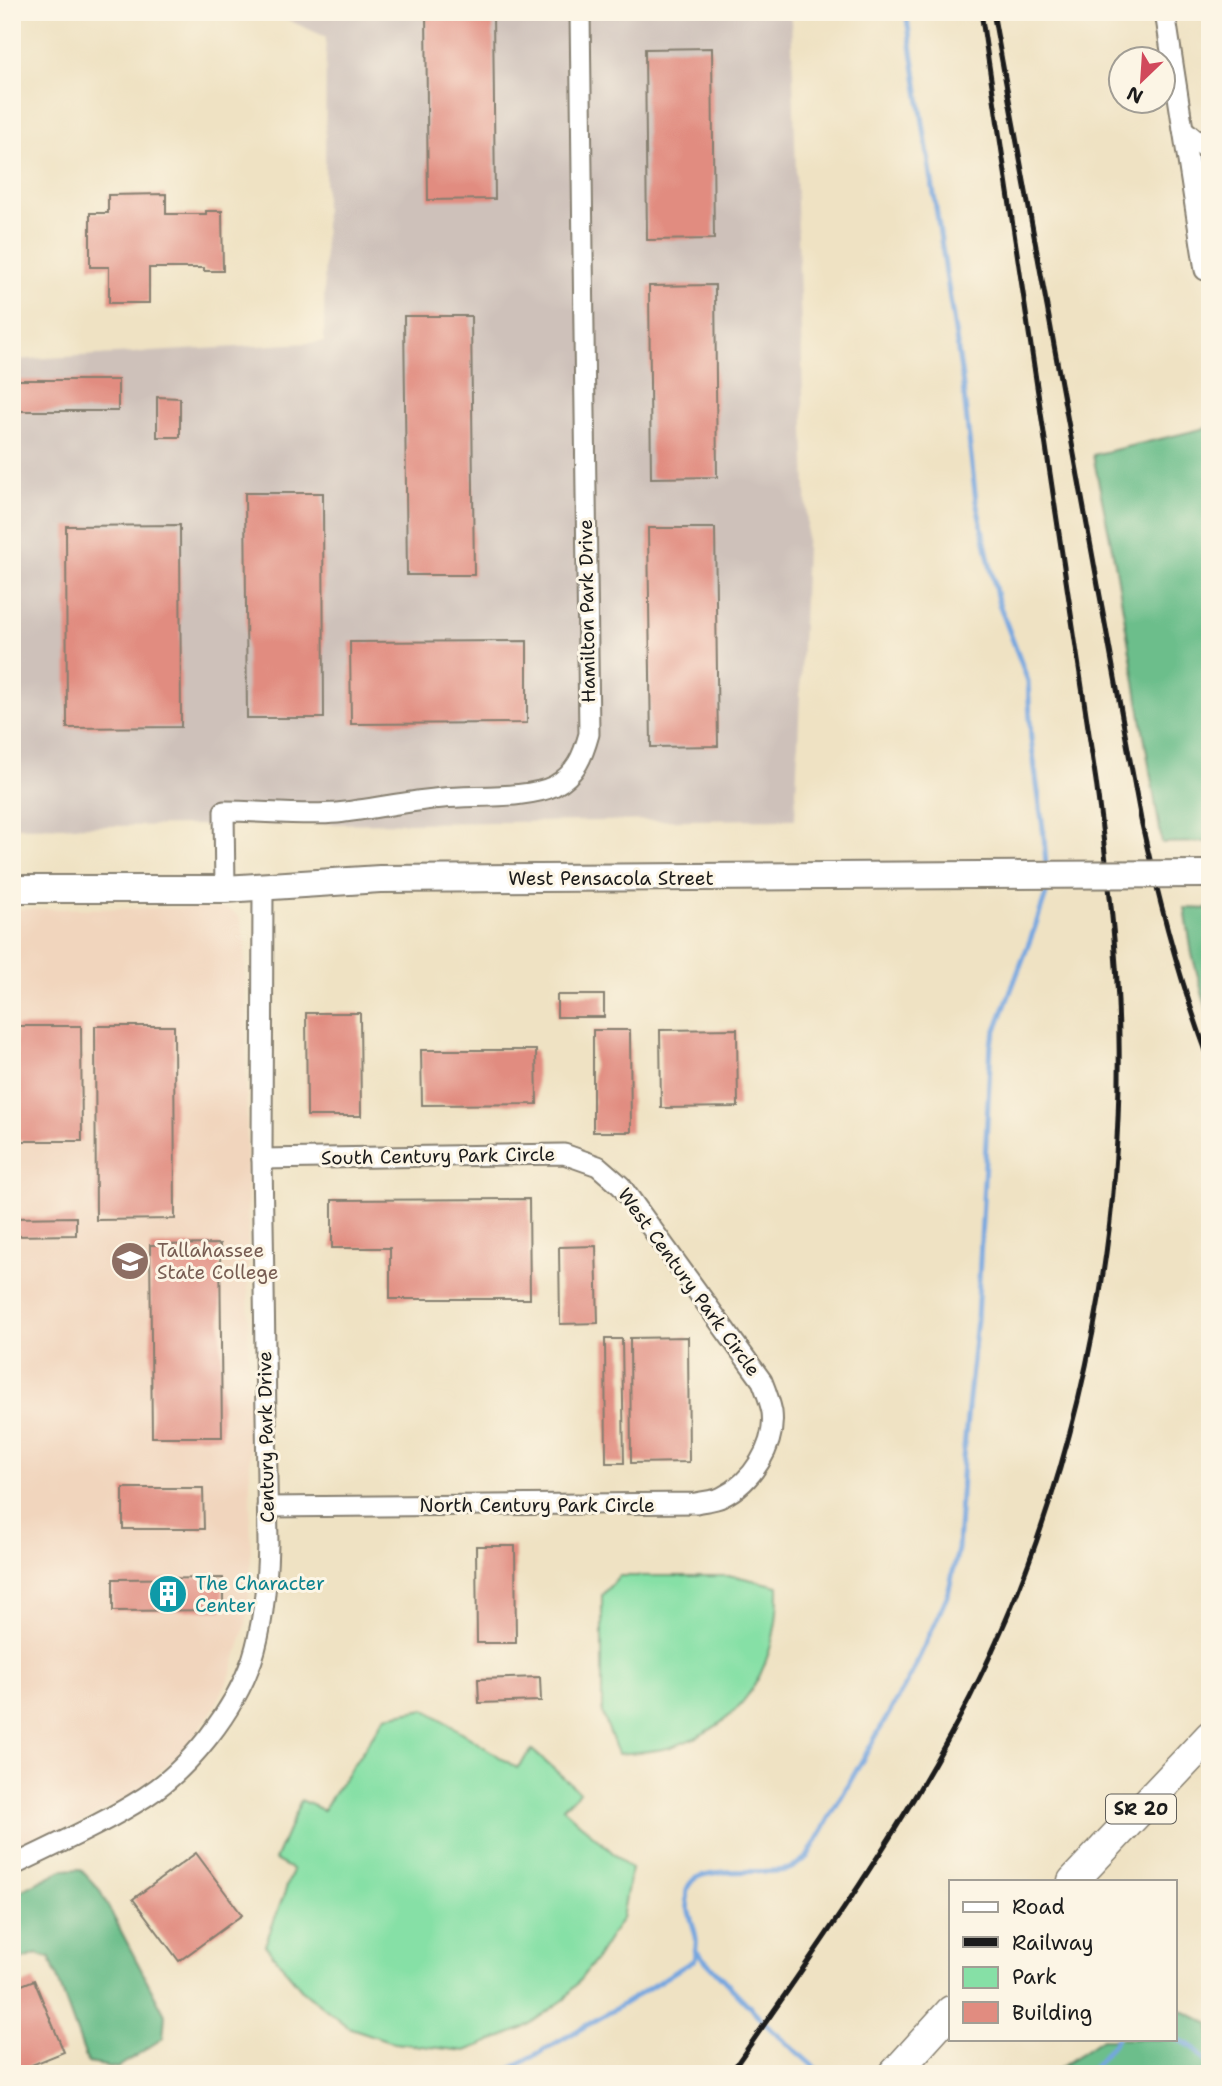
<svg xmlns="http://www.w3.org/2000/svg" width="1222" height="2086" viewBox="0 0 1222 2086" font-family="'Shantell Sans',sans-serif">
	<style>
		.built { fill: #f1d5bd }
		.industrial { fill: #cec1ba }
		.green { fill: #86e0a6; stroke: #517e61; stroke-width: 2 }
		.forest { fill: #6cbe8b; stroke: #446d54; stroke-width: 2 }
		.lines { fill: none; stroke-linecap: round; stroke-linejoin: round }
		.stream { stroke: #74a6df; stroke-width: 5 }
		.building { fill: #e18c80 }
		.minor-casing { stroke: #867f70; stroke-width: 23 }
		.secondary-casing { stroke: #867f70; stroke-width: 30 }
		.primary-casing { stroke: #867f70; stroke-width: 33 }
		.minor { stroke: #fff; stroke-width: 19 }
		.secondary { stroke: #fff; stroke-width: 26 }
		.primary { stroke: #fff; stroke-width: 30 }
		.rail { stroke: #1c1c1c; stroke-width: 5 }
		.secondary-bridge-casing { stroke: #867f70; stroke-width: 30; stroke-linecap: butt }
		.secondary-bridge { stroke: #fff; stroke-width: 26 }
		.labels { text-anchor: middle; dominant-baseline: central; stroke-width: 6; stroke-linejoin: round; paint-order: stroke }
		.shield { fill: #fcf5e5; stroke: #5f5d58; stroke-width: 2 }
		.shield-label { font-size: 18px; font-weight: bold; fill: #1c1c1c }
		.street-label { font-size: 19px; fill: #1c1c1c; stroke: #fcf5e5 }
		.education-label { font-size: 19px; fill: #785e54; stroke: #fcf5e5; text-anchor: start }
		.culture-label { font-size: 19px; fill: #0d838f; stroke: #fcf5e5; text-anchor: start }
	</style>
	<rect width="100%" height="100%" fill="#fcf5e5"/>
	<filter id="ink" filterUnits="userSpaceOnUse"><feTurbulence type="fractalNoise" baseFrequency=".0143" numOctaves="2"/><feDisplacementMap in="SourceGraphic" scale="14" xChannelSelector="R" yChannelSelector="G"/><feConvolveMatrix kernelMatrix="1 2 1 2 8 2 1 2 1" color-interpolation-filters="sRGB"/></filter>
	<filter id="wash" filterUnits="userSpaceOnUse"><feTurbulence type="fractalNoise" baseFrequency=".00686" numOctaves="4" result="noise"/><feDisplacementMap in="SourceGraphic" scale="28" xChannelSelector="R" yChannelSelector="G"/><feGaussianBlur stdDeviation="1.57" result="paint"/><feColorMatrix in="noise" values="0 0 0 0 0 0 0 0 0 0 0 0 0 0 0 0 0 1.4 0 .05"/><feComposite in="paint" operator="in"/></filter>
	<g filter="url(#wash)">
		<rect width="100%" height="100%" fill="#efe2c3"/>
		<!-- built -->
		<polygon class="built" points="222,908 232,911 240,918 245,943 251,1580 246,1624 232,1671 215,1707 185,1748 132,1797 12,1856 12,909"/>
		<!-- industrial -->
		<polygon class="industrial" points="270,12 791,12 807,523 795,819 12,827 12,360 324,342 326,37"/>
		<!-- green -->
		<g class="green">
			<path d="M619,1576H735L778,1586C779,1628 768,1674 739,1706C722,1726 695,1739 671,1747C655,1752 634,1752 618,1754L602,1712V1595Z"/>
			<polygon points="425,1709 517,1768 532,1750 580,1792 563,1808 631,1869 622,1918 596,1959 565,1999 522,2029 465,2051 395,2043 348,2027 301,1989 265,1945 293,1870 275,1860 301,1800 323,1810 386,1716"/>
		</g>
		<!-- forest -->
		<g class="forest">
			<polygon points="1210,427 1210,842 1162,843 1116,568 1093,455"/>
			<polygon points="1185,908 1210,909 1210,1022 1192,954"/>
			<polygon points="80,1869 99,1889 165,2015 163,2038 117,2068 88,2063 50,1958 37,1954 12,1963 12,1895 62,1870"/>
			<polygon points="1175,2007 1210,2024 1210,2074 1051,2074 1102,2039 1175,2039"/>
		</g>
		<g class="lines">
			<!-- stream -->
			<g class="stream">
				<polyline points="906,12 962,377 976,501 998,601 1028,681 1031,739 1044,836 1046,866"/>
				<polyline points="695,1950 771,2029 822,2074"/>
				<polyline points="1175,2038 1193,2047 1210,2067"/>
				<path d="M502,2074L615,2009L694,1960C695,1953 697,1945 696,1938C694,1923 684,1905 687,1890C694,1861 763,1877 789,1869C795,1867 801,1861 807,1857L912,1673L948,1594L958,1549L963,1458L977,1319L991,1043L1035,927L1047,891V883"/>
				<polyline points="1088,2074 1117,2039"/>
			</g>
		</g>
		<g id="blocks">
			<!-- building -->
			<g class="building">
				<polygon points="426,12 493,12 495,199 428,200"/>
				<polygon points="712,48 714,239 647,240 645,49"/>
				<polygon points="166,194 166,214 206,214 206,211 222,211 223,271 204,271 204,268 149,268 149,303 109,303 109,267 90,267 90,213 108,213 108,195"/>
				<polygon points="715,285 717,477 651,478 649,286"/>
				<polygon points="404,316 471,316 474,575 407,575"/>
				<rect x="12" y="380" width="106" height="31"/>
				<polygon points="157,397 180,398 180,437 157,437"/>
				<polygon points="245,493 323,493 324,718 247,718"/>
				<polygon points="180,525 181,727 67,728 66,526"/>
				<polygon points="648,528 715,528 718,746 651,747"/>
				<polygon points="527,641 527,723 351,724 350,642"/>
				<rect x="557" y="995" width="47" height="22"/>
				<polygon points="306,1013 360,1013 361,1116 307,1116"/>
				<polygon points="16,1026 81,1026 82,1141 16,1141"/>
				<polygon points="95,1026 174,1026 175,1219 96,1220"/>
				<polygon points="737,1029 738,1107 661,1108 660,1030"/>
				<polygon points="593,1030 630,1030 631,1132 593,1132"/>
				<polygon points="421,1050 536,1050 537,1104 422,1105"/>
				<polygon points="529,1199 530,1299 390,1299 390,1248 332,1248 332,1200"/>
				<polygon points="76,1217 76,1235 12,1236 12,1218"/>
				<polygon points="220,1244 222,1437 152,1437 150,1245"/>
				<polygon points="596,1246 598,1323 560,1324 559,1247"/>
				<polygon points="688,1337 689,1462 631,1463 630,1338"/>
				<polygon points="605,1339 622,1339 624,1463 606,1463"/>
				<polygon points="123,1488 203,1488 204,1529 123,1529"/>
				<polygon points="476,1546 515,1546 516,1643 477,1643"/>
				<polygon points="223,1578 223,1610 113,1611 113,1579"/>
				<polygon points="540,1677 541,1701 479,1703 478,1679"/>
				<polygon points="196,1853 242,1915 179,1961 133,1899"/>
				<polygon points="34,1980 64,2052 12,2073 12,1989"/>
			</g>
		</g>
	</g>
	<g filter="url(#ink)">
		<use href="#blocks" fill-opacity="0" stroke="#867f70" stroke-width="2"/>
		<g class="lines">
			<defs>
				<g id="minor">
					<polyline points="1165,12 1183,129 1210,152"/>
					<polyline points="1183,129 1205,270"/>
					<path d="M225,889L224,811C261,811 300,816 337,813C373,809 408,801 443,798C474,795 528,799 554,786C576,774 583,756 589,734L580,12"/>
					<path d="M262,1159L564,1154L598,1166L621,1186L762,1381C766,1391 770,1402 772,1412C776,1446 752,1482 722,1497C714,1501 704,1501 696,1503L267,1507"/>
					<path d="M12,1866C57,1844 103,1824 145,1797C190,1768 234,1711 252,1660C264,1624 267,1583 268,1544L262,1159L263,886"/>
				</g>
				<polyline id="secondary" points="12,889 225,889 380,879 981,875"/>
				<g id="primary">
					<polyline points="1073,1881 1210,1736"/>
					<polyline points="894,2074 951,2011"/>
				</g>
			</defs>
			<!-- minor casing -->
			<use href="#minor" class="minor-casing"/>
			<!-- secondary casing -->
			<use href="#secondary" class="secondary-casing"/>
			<!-- primary casing -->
			<use href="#primary" class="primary-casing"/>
			<!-- minor -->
			<use href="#minor" class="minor"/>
			<!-- secondary -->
			<use href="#secondary" class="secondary"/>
			<!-- primary -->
			<use href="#primary" class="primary"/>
			<!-- rail -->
			<g class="rail">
				<path d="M993,12L1141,820C1159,902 1180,983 1210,1062"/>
				<path d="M730,2074C805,1965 883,1857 947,1741C1063,1532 1123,1277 1119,1038C1118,951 1107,866 1096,781L981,12"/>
			</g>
			<defs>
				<polyline id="secondary-bridge" points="981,875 1204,874"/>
			</defs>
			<!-- secondary-bridge casing -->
			<use href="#secondary-bridge" class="secondary-bridge-casing"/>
			<!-- secondary-bridge -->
			<use href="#secondary-bridge" class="secondary-bridge"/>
		</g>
	</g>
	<!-- icons -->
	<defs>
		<symbol id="university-disc" viewBox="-11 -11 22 22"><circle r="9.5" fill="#8d6e63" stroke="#fcf5e5"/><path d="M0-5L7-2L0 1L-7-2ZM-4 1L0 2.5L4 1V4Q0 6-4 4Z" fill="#fff"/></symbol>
		<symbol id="building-disc" viewBox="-11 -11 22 22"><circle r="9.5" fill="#0f9aa8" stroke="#fcf5e5"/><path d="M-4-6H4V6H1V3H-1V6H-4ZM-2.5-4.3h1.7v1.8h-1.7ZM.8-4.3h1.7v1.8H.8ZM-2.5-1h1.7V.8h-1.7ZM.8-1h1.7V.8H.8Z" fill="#fff"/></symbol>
	</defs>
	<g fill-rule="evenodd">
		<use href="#university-disc" x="108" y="1239" width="44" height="44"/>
		<use href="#building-disc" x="146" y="1572" width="44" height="44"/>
	</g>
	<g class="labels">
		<!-- shield labels -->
		<rect class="shield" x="1106" y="1794.5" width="70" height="29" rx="5"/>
		<g class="shield-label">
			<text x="1141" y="1809">SR 20</text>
		</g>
		<!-- street labels -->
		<g class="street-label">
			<text transform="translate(587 611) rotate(-91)">Hamilton Park Drive</text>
			<text x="611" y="878">West Pensacola Street</text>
			<text transform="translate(438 1156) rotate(-1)">South Century Park Circle</text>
			<text transform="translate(689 1282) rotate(54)">West Century Park Circle</text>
			<text transform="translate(266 1437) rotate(-91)">Century Park Drive</text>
			<text x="537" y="1505">North Century Park Circle</text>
		</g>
		<!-- education labels -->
		<g class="education-label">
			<text x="157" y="1250">Tallahassee<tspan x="157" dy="22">State College</tspan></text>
		</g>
		<!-- culture labels -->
		<g class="culture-label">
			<text x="195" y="1583">The Character<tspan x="195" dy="22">Center</tspan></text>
		</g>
	</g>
	<!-- margin -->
	<rect width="1222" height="2086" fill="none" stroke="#fcf5e5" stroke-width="42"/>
	<!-- legend -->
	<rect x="949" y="1880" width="228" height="161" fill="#fcf5e5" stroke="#a29e95" stroke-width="2"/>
	<rect x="963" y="1902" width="35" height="10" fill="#ffffff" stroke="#a29e95" stroke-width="2"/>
	<text x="1012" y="1914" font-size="21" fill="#1c1c1c">Road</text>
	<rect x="963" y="1937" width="35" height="10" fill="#1c1c1c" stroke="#a29e95" stroke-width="2"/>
	<text x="1012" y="1950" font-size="21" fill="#1c1c1c">Railway</text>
	<rect x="963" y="1967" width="35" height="21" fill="#86e0a6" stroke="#a29e95" stroke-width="2"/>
	<text x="1012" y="1984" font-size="21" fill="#1c1c1c">Park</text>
	<rect x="963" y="2002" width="35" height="21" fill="#e18c80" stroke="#a29e95" stroke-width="2"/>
	<text x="1012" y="2020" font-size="21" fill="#1c1c1c">Building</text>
	<!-- north arrow -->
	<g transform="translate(1142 80) rotate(205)"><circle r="33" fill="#fcf5e5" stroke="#a29e95" stroke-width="2"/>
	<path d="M0-5L12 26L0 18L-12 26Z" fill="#d1495b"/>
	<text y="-10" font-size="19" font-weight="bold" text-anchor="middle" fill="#1c1c1c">N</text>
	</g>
</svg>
